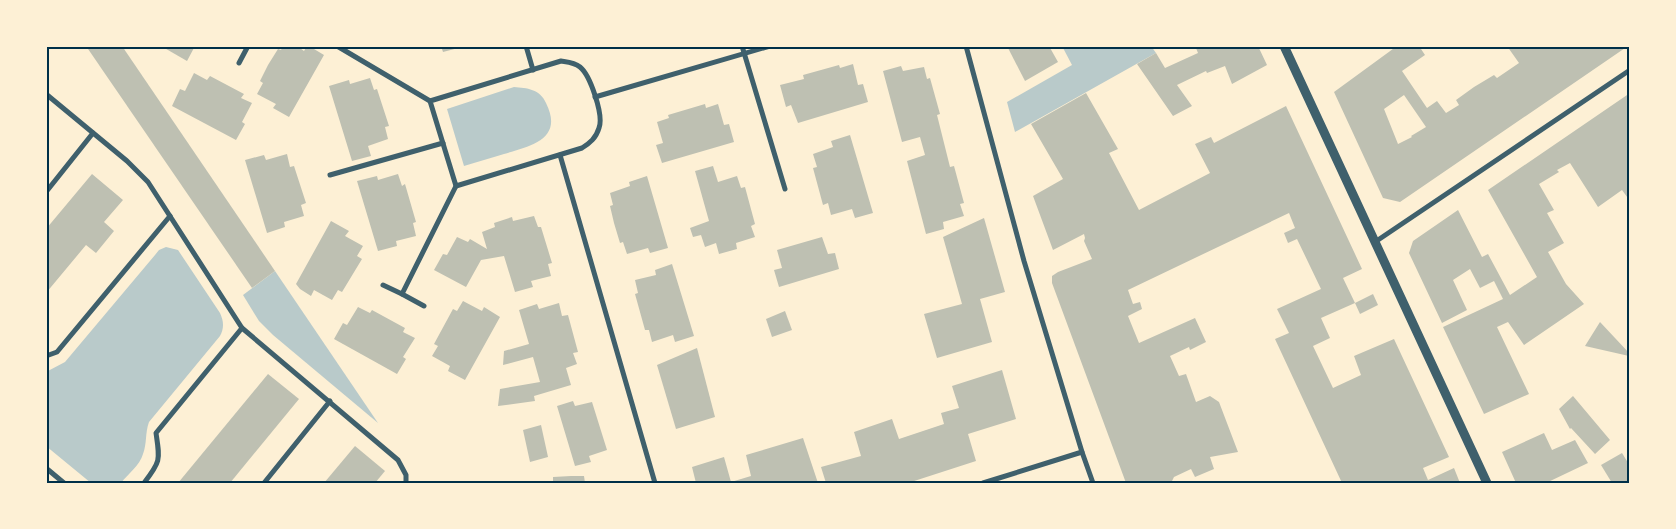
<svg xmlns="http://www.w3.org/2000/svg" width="1676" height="529" viewBox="0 0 1676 529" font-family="'Work Sans',sans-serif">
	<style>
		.green { fill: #b9caca }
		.building { fill: #bec0b2; fill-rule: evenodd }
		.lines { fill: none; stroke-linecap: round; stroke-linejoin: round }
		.minor { stroke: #3f606c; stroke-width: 5 }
		.tertiary { stroke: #3f606c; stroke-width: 9 }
		.neatline { fill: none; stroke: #003049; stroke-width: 2 }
	</style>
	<rect width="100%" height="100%" fill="#fdf0d5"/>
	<!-- green -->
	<g class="green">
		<polygon points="1062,46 1151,46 1156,53 1015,132 1007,102 1072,65"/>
		<path d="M514,87C527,88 540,89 546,103C564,139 531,146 504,154C491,158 477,162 464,166L447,109Z"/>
		<path d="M166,247L178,250L220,313C224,322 224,328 220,336L149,422C145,433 147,444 143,454C140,465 128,474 121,483H91L46,446V372L65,362L155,255L159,250Z"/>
		<polygon points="275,271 378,423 273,335 259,321 243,295"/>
	</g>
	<!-- building -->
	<g class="building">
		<polygon points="86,46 122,46 275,271 252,288"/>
		<polygon points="161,46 195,46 187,61"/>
		<polygon points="283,46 297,46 304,51 307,46 309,46 324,55 289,117 273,108 276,104 257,94 263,83 260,81 268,65 278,49 281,50"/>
		<polygon points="441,46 462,46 462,47 443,52"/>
		<polygon points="1007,46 1049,46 1058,62 1025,81"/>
		<polygon points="1200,46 1258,46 1267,65 1232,84 1225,66 1207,73 1206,71 1177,85 1192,106 1173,116 1137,64 1156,53 1165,68 1198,53 1196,48"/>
		<path d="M1397,46H1419L1425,55L1402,71L1427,108L1437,101L1446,113L1459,105L1456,100L1474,87L1494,75L1497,78L1519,63L1507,46H1628L1400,202L1383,198L1334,92ZM1404,95L1426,127L1411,136L1412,137L1398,144L1384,109Z"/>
		<polygon points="853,64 858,85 863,84 868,102 798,123 791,105 786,107 780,85 804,79 803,75 839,65 840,68"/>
		<polygon points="901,66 903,71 924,67 927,79 930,78 940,114 937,115 950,167 954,166 964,203 960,204 964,216 943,222 944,229 926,234 907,161 925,155 920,137 902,142 883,71"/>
		<polygon points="194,73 207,80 210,76 244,94 241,98 252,103 242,122 245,124 236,140 172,106 180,89 185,91"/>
		<polygon points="370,78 374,90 377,89 389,126 385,127 388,139 368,146 371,156 352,161 329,86 349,80 350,84"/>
		<polygon points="1086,93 1118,149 1109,153 1139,210 1210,173 1195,144 1211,137 1214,143 1286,106 1362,269 1343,278 1355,303 1321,318 1330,338 1313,346 1333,388 1361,375 1354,356 1394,339 1449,457 1423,468 1428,480 1454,468 1460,483 1342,483 1275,339 1289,333 1277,309 1321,289 1297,239 1288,243 1284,233 1295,228 1289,213 1128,290 1133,304 1140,302 1142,309 1128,316 1139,343 1195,318 1206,342 1190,350 1189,347 1170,356 1179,376 1186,374 1196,402 1210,396 1219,402 1238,452 1210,457 1214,469 1195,477 1191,469 1174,477 1171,483 1126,483 1052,283 1052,276 1058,272 1092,259 1084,241 1085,238 1084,234 1053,250 1033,196 1063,179 1031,124"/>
		<polygon points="1630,93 1630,201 1622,190 1598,207 1570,163 1557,170 1559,172 1539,184 1554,210 1547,213 1564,243 1548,252 1566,284 1584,304 1524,345 1508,322 1497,327 1529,394 1484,414 1443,327 1503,299 1494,281 1480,288 1470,269 1453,280 1467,310 1442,323 1409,253 1413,241 1458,210 1482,257 1488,254 1510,295 1537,277 1488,190"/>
		<polygon points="705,104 706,108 718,104 724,125 729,124 734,142 662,163 656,145 663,143 657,122 669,118 668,115"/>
		<polygon points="850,135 873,213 855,218 852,209 831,215 828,203 823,205 813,168 817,167 813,154 833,147 831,141"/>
		<polygon points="287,154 290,167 294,166 306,203 301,205 304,216 284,222 285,227 267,233 245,160 264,155 266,160"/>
		<polygon points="713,166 718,182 737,176 741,188 745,187 755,224 751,226 755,237 736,243 737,249 719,254 716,243 705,247 701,235 693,237 690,228 709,221 695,171"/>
		<polygon points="92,174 123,200 104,222 114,231 96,253 86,245 46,293 46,229"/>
		<polygon points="398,174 402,186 405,184 416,222 413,223 416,236 396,241 397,246 378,251 357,181 377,176 378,180"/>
		<polygon points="647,176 668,248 650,253 648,248 627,254 623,242 620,243 614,223 610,206 613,205 610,193 630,186 629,182"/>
		<polygon points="534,216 538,227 541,227 552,263 548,264 551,276 531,281 533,287 515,292 504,256 481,260 466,287 434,270 443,254 447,255 457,237 468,242 470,239 487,249 482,232 495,227 494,223 512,217 513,221"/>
		<polygon points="984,218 1005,292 980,299 992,342 937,358 924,314 962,304 943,237"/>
		<polygon points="331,221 349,231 345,236 363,246 357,256 362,259 342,292 338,290 332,300 314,290 311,296 300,289 296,284"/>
		<polygon points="822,237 828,254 835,253 839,269 779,287 774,270 782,268 777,250"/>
		<polygon points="672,264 694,336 675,342 673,335 652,342 649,330 645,330 635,294 638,293 635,280 656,275 655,270"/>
		<polygon points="1373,294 1378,305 1360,314 1355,303"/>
		<polygon points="463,301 482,311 484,307 500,317 465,380 448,371 450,366 432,356 438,346 434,344 453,309 457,311"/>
		<polygon points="559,303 562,316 568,315 578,352 573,353 577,364 566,368 571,385 534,396 535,401 498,406 500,389 540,382 533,357 503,365 504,351 529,344 519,310 537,304 539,309"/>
		<polygon points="358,307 370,313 372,310 405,328 403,332 415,338 403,357 406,359 397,374 334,339 343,323 347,325"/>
		<polygon points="785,311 792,330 772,337 766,319"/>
		<polygon points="1600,322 1630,354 1629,356 1585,346"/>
		<polygon points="697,348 715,417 676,429 657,365"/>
		<polygon points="1002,370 1016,419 968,434 976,461 908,483 826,483 821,467 861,456 854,432 892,419 899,439 944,424 941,413 959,408 952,386"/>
		<polygon points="268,374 299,399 230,483 178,483"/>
		<polygon points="1573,396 1610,440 1595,454 1571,428 1570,429 1559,409"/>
		<polygon points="573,401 575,406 592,402 607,450 589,456 591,462 575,466 557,406"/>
		<polygon points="541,425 548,457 530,462 523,430"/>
		<polygon points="1544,433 1552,450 1575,440 1588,463 1546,483 1516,483 1502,452"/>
		<polygon points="803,438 818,483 696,483 692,467 724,457 731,482 751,476 746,455"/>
		<polygon points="355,446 385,471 375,483 324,483"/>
		<polygon points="1622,453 1630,466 1630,483 1612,483 1601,465"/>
		<polygon points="571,476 584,476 585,483 553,483 553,477"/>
	</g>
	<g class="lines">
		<!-- minor -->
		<g class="minor">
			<polyline points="337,46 430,101"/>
			<polyline points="526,46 533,70"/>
			<polyline points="742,46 785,189"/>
			<polyline points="966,46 1024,261 1082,452 1093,483"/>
			<path d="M561,61C568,62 574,62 580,67C590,75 604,115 599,128C596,138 590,143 582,148L456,186L430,101Z"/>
			<polyline points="239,63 248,46"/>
			<polyline points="46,94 127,161 148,182 242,328 398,460 406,475 406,483"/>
			<polyline points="595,97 770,46"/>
			<polyline points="560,155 655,483"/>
			<polyline points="330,175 443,143"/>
			<polyline points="46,192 93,133"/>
			<polyline points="1375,242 1630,70"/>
			<polyline points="383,285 402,294"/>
			<polyline points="424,306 402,294 456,186"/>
			<polyline points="46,356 57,352 170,216"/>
			<polyline points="46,468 64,483"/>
			<path d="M144,483C161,461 160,460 156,433L242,328"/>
			<polyline points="264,483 330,401"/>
			<polyline points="983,483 1082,452"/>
		</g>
		<!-- tertiary -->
		<polyline class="tertiary" points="1284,46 1487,483"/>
	</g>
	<!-- border -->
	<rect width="1676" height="529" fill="none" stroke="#fdf0d5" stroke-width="95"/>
	<rect x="48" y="48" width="1580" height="434" class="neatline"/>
</svg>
